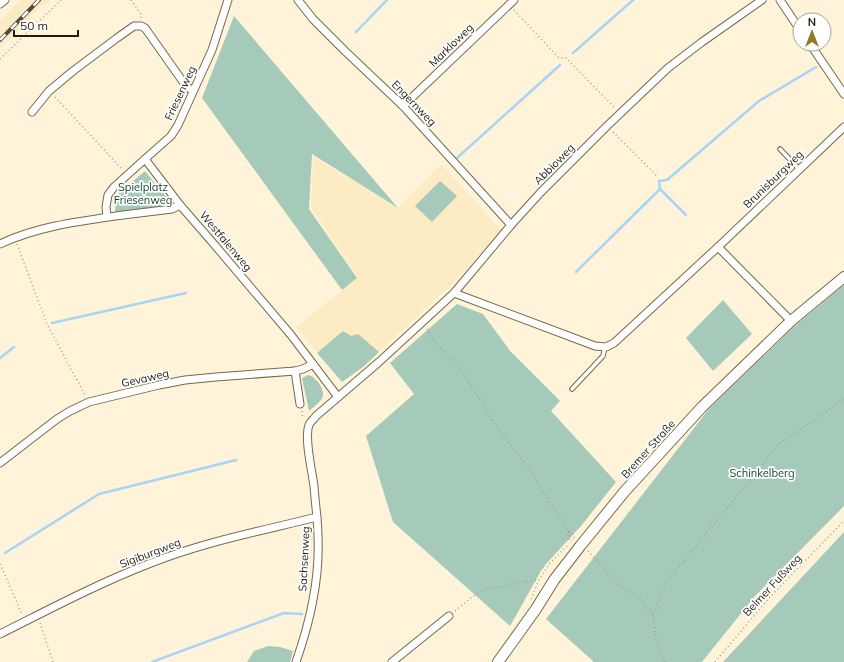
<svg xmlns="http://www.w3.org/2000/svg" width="844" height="662" viewBox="0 0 844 662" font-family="Mulish,sans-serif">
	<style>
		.built { fill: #fdebc3 }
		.green { fill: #a6cab9 }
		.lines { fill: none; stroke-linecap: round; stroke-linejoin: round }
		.stream { stroke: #aad4f6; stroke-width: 2.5 }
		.lane-casing { stroke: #76694c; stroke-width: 5.5 }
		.street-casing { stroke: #76694c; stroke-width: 9 }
		.secondary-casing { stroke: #76694c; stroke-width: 12 }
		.path { stroke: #a89f8a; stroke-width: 1.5; stroke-dasharray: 1 3; stroke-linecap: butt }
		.lane { stroke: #fff; stroke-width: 3.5 }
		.street { stroke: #fff; stroke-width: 7 }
		.secondary { stroke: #fff; stroke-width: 10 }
		.rail-casing { stroke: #514a3b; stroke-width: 4 }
		.rail { stroke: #fff; stroke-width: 2.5; stroke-dasharray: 8; stroke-linecap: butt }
		.labels { text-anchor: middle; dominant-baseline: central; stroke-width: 3.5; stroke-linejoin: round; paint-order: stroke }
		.street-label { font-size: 11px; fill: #211c0f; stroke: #fff }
		.park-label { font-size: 11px; fill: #133f2e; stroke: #fff }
	</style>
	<rect width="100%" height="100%" fill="#fff3d9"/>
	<!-- built -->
	<g class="built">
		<polygon points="20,0 51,0 47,4 42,5 0,48 0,21"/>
		<polygon points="313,156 398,209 441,164 501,230 457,279 363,367 342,382 296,327 358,278 311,208"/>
	</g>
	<!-- green -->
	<g class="green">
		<polygon points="234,16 398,208 312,154 309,209 357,278 342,290 202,98"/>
		<polygon points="145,171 168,199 164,206 115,212 116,199 119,193"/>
		<polygon points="440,181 457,196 432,222 415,206"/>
		<polygon points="844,285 844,506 755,596 702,662 594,662 546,619 708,410 795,326"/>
		<polygon points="723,300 752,334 713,371 686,338"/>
		<polygon points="457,304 483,314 511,352 560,401 551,411 616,482 581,526 546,564 541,571 510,626 393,522 366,436 414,394 390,363"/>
		<polygon points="343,331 351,336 358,334 379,352 363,367 342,382 317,353"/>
		<path d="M308,375C313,376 314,378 318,382C329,397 320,402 309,411L302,378Z"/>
		<polygon points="844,532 844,662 723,662"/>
		<polygon points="268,646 280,647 293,651 290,662 247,662 254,651"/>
	</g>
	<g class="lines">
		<!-- stream -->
		<g class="stream">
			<polyline points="356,32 387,0"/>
			<polyline points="573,53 633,0"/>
			<polyline points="457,158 560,65"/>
			<polyline points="660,189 686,215"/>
			<polyline points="576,272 660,189 659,181 667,180 759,101 816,67"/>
			<polyline points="52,323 186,293"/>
			<polyline points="0,358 14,347"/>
			<polyline points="5,553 99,494 236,460"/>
			<polyline points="152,662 284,613 302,614"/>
		</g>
		<defs>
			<g id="lane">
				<polyline points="780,149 799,169"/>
				<polyline points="572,389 603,356 605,347"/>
			</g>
			<g id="street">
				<polyline points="298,0 313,19 346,52 403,106 511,225"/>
				<polyline points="780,0 800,30"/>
				<polyline points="0,4 5,0"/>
				<polyline points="810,44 844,94"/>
				<polyline points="403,106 514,0"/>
				<polyline points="32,112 49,91 73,71 117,38 134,26 141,26 145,28 186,86 193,91"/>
				<polyline points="145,159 180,205 213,243 291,335 338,397"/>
				<polyline points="107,217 106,207 108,195 114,187 145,159 171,136 178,125 212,50 228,0"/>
				<path d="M0,244C38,226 81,221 123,215C139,213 156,211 172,209L180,205"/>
				<polyline points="718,247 791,321"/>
				<polyline points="454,293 595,346 606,347 614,343 718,247 844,127"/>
				<polyline points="295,371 300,404"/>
				<polyline points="0,463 57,419 70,411 89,402 159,385 185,380 216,377 295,371 303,369 313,364"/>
				<path d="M0,634C50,609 99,583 151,563C204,542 261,531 317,517"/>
				<path d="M296,662C310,622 320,580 318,537C318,520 315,503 314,486C312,471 304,438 309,425C310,422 314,419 316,416L379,362L454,293L511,225L541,192L607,126L668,68L702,42L762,0"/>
				<polyline points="392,662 449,616"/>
			</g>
			<polyline id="secondary" points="498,662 536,609 554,580 581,545 625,491 702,407 791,321 844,277"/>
		</defs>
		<!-- lane casing -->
		<use href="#lane" class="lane-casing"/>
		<!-- street casing -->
		<use href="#street" class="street-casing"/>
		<!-- secondary casing -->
		<use href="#secondary" class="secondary-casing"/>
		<!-- path -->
		<g class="path">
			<polyline points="131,0 141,14 141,18"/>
			<polyline points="514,10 559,58 566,58 615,108"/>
			<polyline points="0,59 61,0"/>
			<polyline points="55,97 122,169"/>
			<polyline points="613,132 658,177"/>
			<polyline points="17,244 47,324 85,395"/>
			<polyline points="427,329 437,345 456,363 481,401 496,426 528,467 568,531 572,533 575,539"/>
			<polyline points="302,411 303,419"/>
			<polyline points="568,531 568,536 570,543"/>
			<polyline points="569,532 572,540"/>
			<polyline points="588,551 606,570 610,580 640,598 653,615"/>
			<polyline points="0,564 22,614"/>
			<polyline points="531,599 539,580 550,563 569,544"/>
			<polyline points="455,611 480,591 523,582 539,580"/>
			<polyline points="40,623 53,662"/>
			<polyline points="665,662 656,642 653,615 666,583 779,444 844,399"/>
			<polyline points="715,662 769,598 844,521"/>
		</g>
		<!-- lane -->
		<use href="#lane" class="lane"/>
		<!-- street -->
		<use href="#street" class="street"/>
		<!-- secondary -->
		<use href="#secondary" class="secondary"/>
		<defs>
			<polyline id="rail" points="0,40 39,0"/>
		</defs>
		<!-- rail casing -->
		<use href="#rail" class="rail-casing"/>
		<!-- rail -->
		<use href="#rail" class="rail"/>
	</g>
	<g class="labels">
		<!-- street labels -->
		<g class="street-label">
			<text transform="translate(451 45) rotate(-44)">Markloweg</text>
			<text transform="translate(180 93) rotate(-65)">Friesenweg</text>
			<text transform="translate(414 103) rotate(46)">Engernweg</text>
			<text transform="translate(554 164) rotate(-45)">Abbioweg</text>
			<text transform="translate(773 179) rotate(-44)">Brunisburgweg</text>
			<text transform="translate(226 241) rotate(50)">Westfalenweg</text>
			<text transform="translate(145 378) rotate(-13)">Gevaweg</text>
			<text transform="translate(648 449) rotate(-48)">Bremer Straße</text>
			<text transform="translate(150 553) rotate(-21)">Sigiburgweg</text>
			<text transform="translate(304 559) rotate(-87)">Sachsenweg</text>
			<text transform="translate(772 585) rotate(-47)">Belmer Fußweg</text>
		</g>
		<!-- park labels -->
		<g class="park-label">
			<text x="143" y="187">Spielplatz<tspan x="143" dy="13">Friesenweg</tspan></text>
			<text x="762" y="473">Schinkelberg</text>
		</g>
	</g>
	<!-- north arrow -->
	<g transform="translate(812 32)"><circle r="19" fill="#ffffff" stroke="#a6a49f"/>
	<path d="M0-3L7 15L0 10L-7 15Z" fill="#927b22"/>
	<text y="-6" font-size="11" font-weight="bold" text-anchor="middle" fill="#211c0f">N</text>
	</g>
	<!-- scale -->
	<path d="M14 30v6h64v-6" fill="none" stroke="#211c0f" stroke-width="2"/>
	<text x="20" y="30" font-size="12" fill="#211c0f" stroke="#ffffff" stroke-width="3" paint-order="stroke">50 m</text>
</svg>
